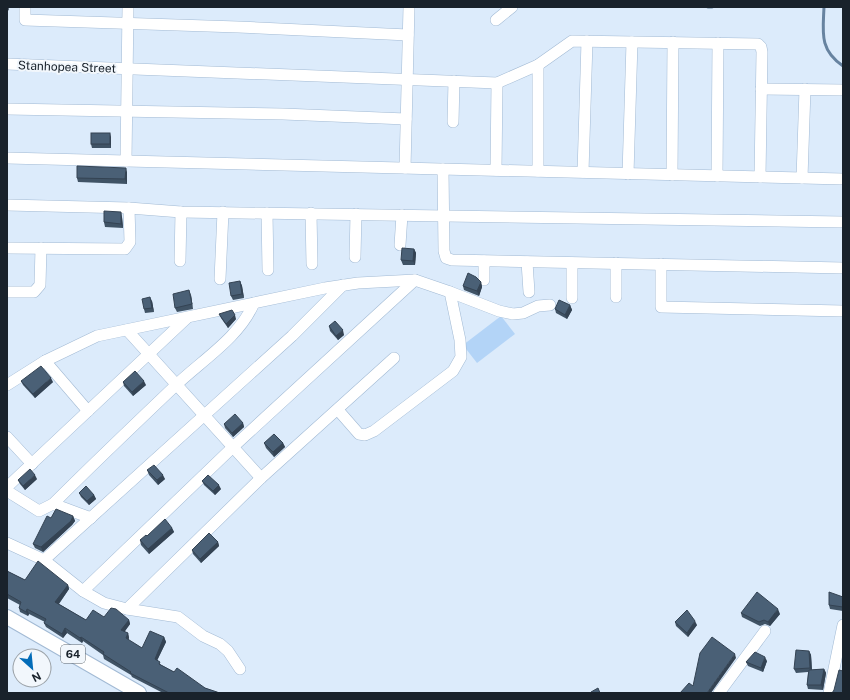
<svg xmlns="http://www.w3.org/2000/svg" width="850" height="700" viewBox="0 0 850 700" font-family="'Public Sans',sans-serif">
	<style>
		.green { fill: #b3d4f7 }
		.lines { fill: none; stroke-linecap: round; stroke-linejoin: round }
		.stream { stroke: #6783a0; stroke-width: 3 }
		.minor-casing { stroke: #a2bad4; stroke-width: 12 }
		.major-casing { stroke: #a2bad4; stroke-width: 16 }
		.minor { stroke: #fff; stroke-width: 11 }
		.major { stroke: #fff; stroke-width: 14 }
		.wall { fill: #405365 }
		.shaded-wall { fill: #344353 }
		.building { fill: #4a6076; stroke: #344353 }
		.labels { text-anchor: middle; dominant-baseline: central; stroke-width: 4; stroke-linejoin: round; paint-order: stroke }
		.shield { fill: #f2f7fc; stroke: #5a626a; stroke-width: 1 }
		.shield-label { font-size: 11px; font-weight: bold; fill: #19222b }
		.street-label { font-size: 12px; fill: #19222b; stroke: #f2f7fc }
	</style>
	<rect width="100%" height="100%" fill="#dcebfb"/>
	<!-- green -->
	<polygon class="green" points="501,316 515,334 477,363 463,345"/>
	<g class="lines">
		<!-- stream -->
		<g class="stream">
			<polyline points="708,7 712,7"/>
			<path d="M824,7C823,32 819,50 843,66"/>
		</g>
		<defs>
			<g id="minor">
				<polyline points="25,7 25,20 238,27 408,35"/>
				<polyline points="496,20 512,7"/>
				<polyline points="7,64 497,83 538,65 572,41 758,44 761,47 762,52 760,177"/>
				<polyline points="761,89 843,90"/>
				<polyline points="7,109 283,114 406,119"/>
				<polyline points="453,122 454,81"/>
				<polyline points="7,158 843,179"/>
				<polyline points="126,161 128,7"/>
				<polyline points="405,168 409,7"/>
				<polyline points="443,169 444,251 446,258 452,260 843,268"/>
				<polyline points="496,170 497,83"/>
				<polyline points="538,171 538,65"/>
				<polyline points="583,172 587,41"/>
				<polyline points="628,174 632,42"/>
				<polyline points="672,175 673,42"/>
				<polyline points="717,176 718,43"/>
				<polyline points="802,178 805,89"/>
				<polyline points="7,205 129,208 181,212 843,222"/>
				<polyline points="267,213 268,270"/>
				<polyline points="311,213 312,264"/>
				<polyline points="400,245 402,215"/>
				<polyline points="7,248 125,249 130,242 129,208"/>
				<polyline points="355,257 356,214"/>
				<polyline points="180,261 181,212"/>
				<polyline points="484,261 484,280"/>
				<polyline points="527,262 529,292"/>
				<polyline points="572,263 572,298"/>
				<polyline points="616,263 616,297"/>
				<polyline points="661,264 661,307 843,311"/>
				<polyline points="220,279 223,212"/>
				<polyline points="7,292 34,292 40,285 41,248"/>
				<polyline points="450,292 499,311 513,314 523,313 538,306 550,305"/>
				<polyline points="127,330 261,478"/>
				<polyline points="45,361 88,411"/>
				<polyline points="7,385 45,361 97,336 325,288 358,283 415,280 450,292 460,340 461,357 453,371 374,431 365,435 359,434 338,410"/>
				<polyline points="7,437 32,464"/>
				<polyline points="7,487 187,318"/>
				<polyline points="7,491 39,511 53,504 91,518"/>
				<path d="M53,504C93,464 134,425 175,386C202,360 239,338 254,303"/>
				<polyline points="7,543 44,560 83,591 104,603 127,609 178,617 203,636 220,644 228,651 240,669"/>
				<polyline points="44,560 292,336 343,285"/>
				<polyline points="83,591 233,447 415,280"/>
				<polyline points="127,609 261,478 394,358"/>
				<polyline points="719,693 765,631"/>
				<polyline points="829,693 843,625"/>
			</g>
			<polyline id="major" points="7,617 139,693"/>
		</defs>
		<!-- minor casing -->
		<use href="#minor" class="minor-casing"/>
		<!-- major casing -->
		<use href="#major" class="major-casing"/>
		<!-- minor -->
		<use href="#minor" class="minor"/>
		<!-- major -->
		<use href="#major" class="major"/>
	</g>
	<!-- wall -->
	<g class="wall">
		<polygon points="111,137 111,148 92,148 91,144"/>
		<polygon points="127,172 127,184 78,182 77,178"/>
		<polygon points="122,217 123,228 105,227 104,222"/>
		<polygon points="414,249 416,253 415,265 403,265 401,260"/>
		<polygon points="240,281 242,286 244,298 233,300 231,296"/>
		<polygon points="481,282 482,287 479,296 464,290 463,286"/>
		<polygon points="191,295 193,309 177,312 175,308"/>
		<polygon points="152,301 154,312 145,313 144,309"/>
		<polygon points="570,305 572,310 567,319 556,313 555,309"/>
		<polygon points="219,314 236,319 228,328 221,318"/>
		<polygon points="329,326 344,335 338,340 330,331"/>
		<polygon points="21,381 53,382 35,398 23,385"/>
		<polygon points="123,382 146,385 133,396 124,386"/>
		<polygon points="243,423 244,427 233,437 225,428 224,424"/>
		<polygon points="264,443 283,443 285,447 274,457 266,448"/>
		<polygon points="147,470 165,479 158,485 149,475"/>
		<polygon points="37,479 25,490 20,484 18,480"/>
		<polygon points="202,481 221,489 215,495 204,485"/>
		<polygon points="79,493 94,495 96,499 89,505 81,497"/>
		<polygon points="73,516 75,521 72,525 43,552 35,548 33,544 51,518"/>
		<polygon points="172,528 174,532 149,554 141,545 140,540 147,536"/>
		<polygon points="218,542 219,546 201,563 193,554 192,550"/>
		<polygon points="7,571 25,580 68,585 69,589 59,604 86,620 104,617 129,620 130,624 124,632 128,633 129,638 128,640 142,648 164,637 166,642 157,660 161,665 205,688 219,693 163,693 132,677 131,675 104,659 103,655 83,641 82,643 67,633 63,638 46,627 44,623 45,622 29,614 28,616 20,612 19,608 20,605 7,598"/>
		<polygon points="843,597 843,611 830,609 829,605"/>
		<polygon points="741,613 780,614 770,626 765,624 760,626 742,617"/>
		<polygon points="675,622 697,625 688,637 676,626"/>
		<polygon points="809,651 811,655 812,670 824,669 826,673 823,690 808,689 807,685 808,672 796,673 794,669"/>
		<polygon points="767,661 763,672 748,666 746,662"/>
	</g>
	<!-- shaded-wall -->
	<g class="shaded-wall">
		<polygon points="7,7 8,7 9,9 7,13"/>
		<polygon points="110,133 111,137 111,148 110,144"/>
		<polygon points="126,168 127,172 127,184 125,179"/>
		<polygon points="121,212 122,217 123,228 121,224"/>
		<polygon points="414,249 416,253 415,265 413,261"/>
		<polygon points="240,281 242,286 244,298 242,294"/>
		<polygon points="481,282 482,287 479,296 477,291"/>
		<polygon points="189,290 191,295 193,309 192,304"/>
		<polygon points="150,297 152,301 154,312 152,308"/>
		<polygon points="570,305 572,310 567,319 565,315"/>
		<polygon points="235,315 236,319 228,328 226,324"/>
		<polygon points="343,330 344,335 338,340 336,336"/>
		<polygon points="51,378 53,382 35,398 33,394"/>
		<polygon points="144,381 146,385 133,396 132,392"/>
		<polygon points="243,423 244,427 233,437 232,433"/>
		<polygon points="283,443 285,447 274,457 273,452"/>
		<polygon points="35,475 37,479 25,490 23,486"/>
		<polygon points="163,475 165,479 158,485 157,480"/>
		<polygon points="219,485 221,489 215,495 213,491"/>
		<polygon points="94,495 96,499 89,505 87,501"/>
		<polygon points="73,516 75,521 72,525 43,552 41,547"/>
		<polygon points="172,528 174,532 149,554 148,549"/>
		<polygon points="218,542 219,546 201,563 200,559"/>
		<polygon points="68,585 69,589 57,606 55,602"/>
		<polygon points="27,609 29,614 28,616 26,612"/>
		<polygon points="778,609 780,614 770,626 768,622"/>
		<polygon points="129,620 130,624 123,634 121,630"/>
		<polygon points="695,621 697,625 688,637 687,633"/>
		<polygon points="65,628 67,633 63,638 62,634"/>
		<polygon points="128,633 129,638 127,642 126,638"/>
		<polygon points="81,637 83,641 82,643 80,638"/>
		<polygon points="164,637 166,642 156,663 155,659"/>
		<polygon points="809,651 811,655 812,672 810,668"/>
		<polygon points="735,654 736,658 711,693 707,693"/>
		<polygon points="765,657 767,661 763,672 761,668"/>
		<polygon points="824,669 826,673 823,690 821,685"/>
	</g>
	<!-- building -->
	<g class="building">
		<rect x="91" y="133" width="19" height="11"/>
		<polygon points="77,166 126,168 125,179 77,178"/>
		<polygon points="104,211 121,212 121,224 104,222"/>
		<polygon points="402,248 414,249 413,261 401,260"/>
		<polygon points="468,273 476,277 481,282 477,291 463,286"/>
		<polygon points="240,281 242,294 231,296 229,283"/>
		<polygon points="189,290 192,304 175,308 173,294"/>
		<polygon points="150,297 152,308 144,309 142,299"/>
		<polygon points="559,300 570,305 565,315 555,309"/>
		<polygon points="232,310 235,315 226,324 219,314"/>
		<polygon points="335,321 343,330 336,336 329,326"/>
		<polygon points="41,366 51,378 33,394 21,381"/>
		<polygon points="135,371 144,381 132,392 123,382"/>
		<polygon points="235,414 243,423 232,433 224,424"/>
		<polygon points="274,434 283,443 273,452 264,443"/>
		<polygon points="154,465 163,475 157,480 147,470"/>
		<polygon points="30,469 35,475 23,486 18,480"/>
		<polygon points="208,475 219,485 213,491 202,481"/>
		<polygon points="86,486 94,495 87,501 79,493"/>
		<polygon points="56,509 73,516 71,521 41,547 33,544 47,516 51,518"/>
		<polygon points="165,519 172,528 148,549 140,540 146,535 147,536"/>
		<polygon points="209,533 218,542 200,559 192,550"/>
		<polygon points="38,561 68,585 55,602 86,620 93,610 104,617 111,608 116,609 129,620 121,630 128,633 126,638 142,648 150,631 164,637 155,659 160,662 159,664 174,672 177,668 205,688 217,692 219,693 169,693 130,673 131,672 103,654 104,652 81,637 80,638 65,628 62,634 44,623 46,619 27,609 26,612 19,608 21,602 7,594 7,571 25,580"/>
		<polygon points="757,592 778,609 768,622 764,620 759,622 741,613"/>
		<polygon points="829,592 843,597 843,607 829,605"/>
		<polygon points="687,610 695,621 687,633 675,622"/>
		<polygon points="712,637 735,654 707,693 680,693 689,683 693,686 700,653"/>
		<polygon points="796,650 809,651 810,668 794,669"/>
		<polygon points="755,652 765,657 761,668 746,662"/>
		<polygon points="824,669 821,685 807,685 809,670"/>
		<polygon points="839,670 843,671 843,693 832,693 834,690"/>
		<polygon points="598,688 600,693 591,693 591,692"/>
	</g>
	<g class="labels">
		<!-- shield labels -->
		<rect class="shield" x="61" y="645" width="24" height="18" rx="3"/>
		<g class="shield-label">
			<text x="73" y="654">64</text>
		</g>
		<!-- street labels -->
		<g class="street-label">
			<text transform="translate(67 67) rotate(2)">Stanhopea Street</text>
		</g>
	</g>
	<!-- border -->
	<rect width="850" height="700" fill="none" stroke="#19222b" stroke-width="16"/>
	<!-- north arrow -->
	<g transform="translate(32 668) rotate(153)"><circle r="19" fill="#f2f7fc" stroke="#9ba2a8"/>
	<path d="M0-3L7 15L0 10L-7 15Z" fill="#036cb8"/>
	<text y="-6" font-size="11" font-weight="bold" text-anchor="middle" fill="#19222b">N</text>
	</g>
</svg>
